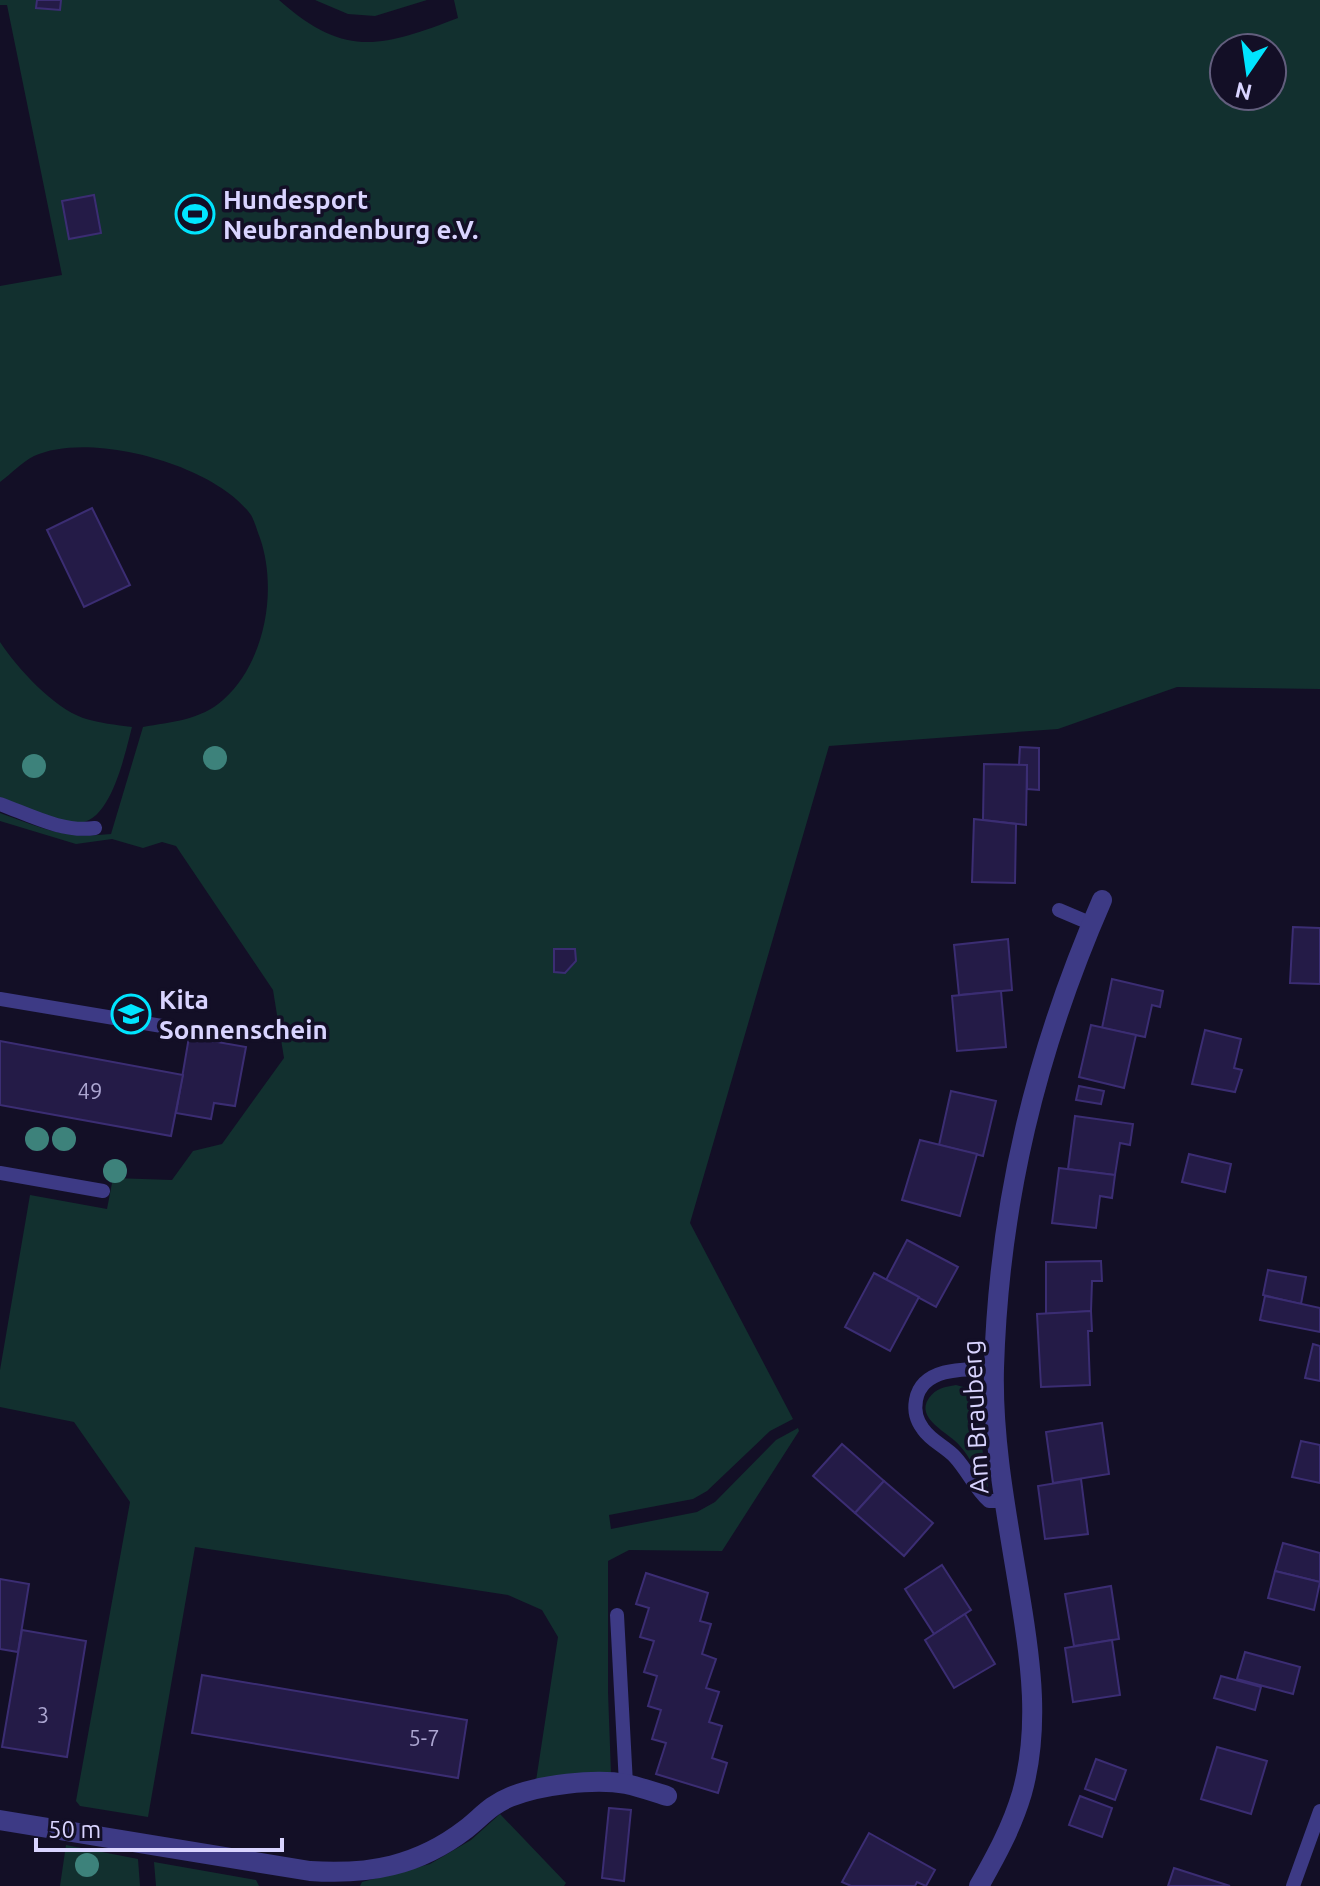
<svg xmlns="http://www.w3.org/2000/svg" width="1320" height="1886" viewBox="0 0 1320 1886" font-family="Ubuntu,sans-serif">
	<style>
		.green { fill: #12302f; fill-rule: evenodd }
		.building { fill: #241b47; stroke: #3b2d73; stroke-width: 2 }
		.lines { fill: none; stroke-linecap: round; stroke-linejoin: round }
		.lane { stroke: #3d3a85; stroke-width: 14 }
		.street { stroke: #3d3a85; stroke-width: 20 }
		.tree { fill: #3d827b }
		.labels { text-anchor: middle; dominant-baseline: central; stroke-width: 7; stroke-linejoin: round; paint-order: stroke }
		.number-label { font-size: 22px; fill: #aca6d1 }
		.poi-label { font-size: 26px; font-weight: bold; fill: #d9d4ff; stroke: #130f26; text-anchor: start }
		.street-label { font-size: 26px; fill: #d9d4ff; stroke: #130f26 }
	</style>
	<rect width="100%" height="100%" fill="#130f26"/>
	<!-- green -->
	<g class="green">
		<path d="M0,0H279C345,59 382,47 458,18L454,0H1320V689L1177,687L1058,729L829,746L690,1223L793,1419L770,1431L707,1491L693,1499L609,1515L611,1529L697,1512L715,1502L776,1440L798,1428L799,1431L722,1551L629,1550L608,1561V1692L611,1774L536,1781L558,1637L542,1610L508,1595L195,1547L148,1817L80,1806L76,1801L130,1502L74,1422L0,1407V1370L30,1195L107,1209L113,1178L172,1180L193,1151L222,1144L284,1058L273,990L176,846L162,842L143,848L112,839L76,844L0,821V813C45,829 62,839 111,834L143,727C171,722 201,720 223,700C265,663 278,590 260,538C257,531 255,522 251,515C216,465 90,430 34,456C22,462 11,474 0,482V286L62,275L7,5H0ZM1224,48H1272V96H1224Z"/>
		<polygon points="315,0 427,0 375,16 348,14"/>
		<path d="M0,642C17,668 53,707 83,718C99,723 116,725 132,727C125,753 111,824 77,823C51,822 24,806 0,797Z"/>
		<path d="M956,1385L971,1389L981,1397L980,1433L988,1487L983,1484C976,1471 970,1457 960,1446C950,1433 914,1419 929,1398C936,1388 945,1387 956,1385Z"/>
		<polygon points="500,1814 566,1883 564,1886 360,1886 362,1882 430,1864 471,1840"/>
		<polygon points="66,1845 138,1859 140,1886 60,1886"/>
		<polygon points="154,1862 256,1880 259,1886 156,1886"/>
	</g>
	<!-- building -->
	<g class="building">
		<polygon points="37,0 61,0 60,10 36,8"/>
		<polygon points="94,195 101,233 69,239 62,201"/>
		<polygon points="92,508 130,585 84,607 47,530"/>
		<polygon points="1020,747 1039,748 1039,790 1027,789 1027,765 1019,765"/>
		<polygon points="984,764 1027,765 1026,825 983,820"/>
		<polygon points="974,819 1016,824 1015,883 972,882"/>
		<polygon points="1293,927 1320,928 1320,984 1290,983"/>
		<polygon points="1008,939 1012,990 959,995 954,945"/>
		<polygon points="554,949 575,949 576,961 565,973 554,972"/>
		<polygon points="1112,979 1163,991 1160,1007 1152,1005 1145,1037 1102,1028"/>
		<polygon points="1001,991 1006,1047 957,1051 952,996"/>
		<polygon points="1091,1025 1136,1035 1124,1088 1079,1077"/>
		<polygon points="1205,1030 1241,1039 1234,1068 1242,1070 1235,1092 1192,1084"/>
		<polygon points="189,1037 246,1047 235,1106 214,1103 211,1119 176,1113"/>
		<polygon points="0,1041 183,1075 171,1136 0,1105"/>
		<polygon points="1079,1086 1104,1091 1101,1104 1076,1100"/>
		<polygon points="951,1091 996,1101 983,1156 939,1145"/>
		<polygon points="1075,1116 1133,1124 1130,1145 1120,1143 1115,1175 1068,1169"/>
		<polygon points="920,1140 977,1154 960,1216 902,1200"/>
		<polygon points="1189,1154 1231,1164 1225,1192 1182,1182"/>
		<polygon points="1059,1168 1115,1175 1112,1198 1100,1196 1096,1228 1052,1223"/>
		<polygon points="907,1240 958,1267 936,1307 886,1280"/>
		<polygon points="1101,1261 1102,1281 1092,1281 1091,1311 1046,1314 1046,1262"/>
		<polygon points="1268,1270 1306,1277 1301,1304 1263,1295"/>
		<polygon points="874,1273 919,1297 890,1351 845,1327"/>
		<polygon points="1265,1296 1320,1308 1320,1332 1260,1320"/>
		<polygon points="1091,1311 1092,1331 1088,1331 1090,1385 1041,1387 1037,1314"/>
		<polygon points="1313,1344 1320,1346 1320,1381 1305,1378"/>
		<polygon points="1102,1423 1109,1474 1053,1483 1046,1432"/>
		<polygon points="1301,1441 1320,1445 1320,1483 1292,1477"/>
		<polygon points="842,1444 884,1481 855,1513 813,1476"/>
		<polygon points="1081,1479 1088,1534 1045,1539 1038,1486"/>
		<polygon points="884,1481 933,1523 904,1556 855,1513"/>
		<polygon points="1283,1543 1320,1553 1320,1582 1275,1571"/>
		<polygon points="942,1565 971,1610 934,1634 905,1589"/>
		<polygon points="1275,1571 1320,1582 1314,1610 1268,1598"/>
		<polygon points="646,1573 708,1593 700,1621 711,1624 702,1654 716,1659 706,1688 719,1692 709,1722 722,1726 712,1758 727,1763 718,1793 656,1774 666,1743 652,1739 661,1710 648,1706 657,1676 644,1672 654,1641 640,1637 649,1608 636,1604"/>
		<polygon points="0,1579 29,1584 18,1652 0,1649"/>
		<polygon points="1111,1586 1119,1639 1074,1646 1065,1594"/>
		<polygon points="965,1614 995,1664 954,1688 925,1640"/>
		<polygon points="22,1630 86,1641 67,1757 2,1747"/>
		<polygon points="1112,1640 1120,1695 1073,1702 1065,1648"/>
		<polygon points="1245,1652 1300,1667 1293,1694 1237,1679"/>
		<polygon points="202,1675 467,1720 458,1778 192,1733"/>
		<polygon points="1221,1676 1261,1687 1255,1710 1214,1698"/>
		<polygon points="1217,1747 1267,1761 1251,1814 1201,1799"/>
		<polygon points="1096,1759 1126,1770 1115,1800 1085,1789"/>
		<polygon points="1080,1796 1112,1808 1102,1837 1069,1825"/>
		<polygon points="609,1808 631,1810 624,1881 602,1878"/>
		<polygon points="869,1833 935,1870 926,1886 917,1882 915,1886 851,1886 842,1882"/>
		<polygon points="1174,1868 1230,1886 1168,1886"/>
	</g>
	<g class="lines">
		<!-- lane -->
		<g class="lane">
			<path d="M0,804C30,815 63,833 95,828"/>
			<polyline points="1059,910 1092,924"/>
			<polyline points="0,999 162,1026"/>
			<polyline points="0,1173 103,1191"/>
			<path d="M994,1369C968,1369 922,1366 916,1400C914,1411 916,1420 923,1429C931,1441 946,1447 955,1457C968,1471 975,1489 989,1501H1005"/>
			<polyline points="617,1615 626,1784"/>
			<polyline points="1293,1886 1320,1811"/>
		</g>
		<!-- street -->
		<g class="street">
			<path d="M0,1820L310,1871C369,1875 418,1866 466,1829C481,1817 492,1804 510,1797C539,1785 595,1778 626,1784C640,1787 654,1792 667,1796"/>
			<path d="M979,1886C996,1856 1012,1827 1022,1793C1040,1728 1031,1662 1020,1596C1008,1521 992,1444 994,1368C999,1203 1036,1051 1102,900"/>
		</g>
	</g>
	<!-- trees -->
	<g class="tree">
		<circle cx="215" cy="758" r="12"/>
		<circle cx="34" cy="766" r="12"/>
		<circle cx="37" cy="1139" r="12"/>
		<circle cx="64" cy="1139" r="12"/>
		<circle cx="115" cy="1171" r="12"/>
		<circle cx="87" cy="1865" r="12"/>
	</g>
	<!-- icons -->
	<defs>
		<symbol id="stadium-ring" viewBox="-11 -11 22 22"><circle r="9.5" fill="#130f26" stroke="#00e5ff" stroke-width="1.5"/><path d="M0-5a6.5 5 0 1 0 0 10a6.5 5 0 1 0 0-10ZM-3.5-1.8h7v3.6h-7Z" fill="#00e5ff"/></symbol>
		<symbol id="school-ring" viewBox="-11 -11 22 22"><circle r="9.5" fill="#130f26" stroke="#00e5ff" stroke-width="1.5"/><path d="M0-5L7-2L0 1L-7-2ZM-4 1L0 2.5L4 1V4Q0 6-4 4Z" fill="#00e5ff"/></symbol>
	</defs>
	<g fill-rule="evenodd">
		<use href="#stadium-ring" x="173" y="192" width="44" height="44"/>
		<use href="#school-ring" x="109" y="992" width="44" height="44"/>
	</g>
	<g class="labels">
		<!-- number labels -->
		<g class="number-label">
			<text x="90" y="1090">49</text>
			<text x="43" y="1714">3</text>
			<text x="424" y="1737">5-7</text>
		</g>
		<!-- poi labels -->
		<g class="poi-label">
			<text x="223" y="199">Hundesport<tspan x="223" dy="30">Neubrandenburg e.V.</tspan></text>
			<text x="159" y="999">Kita<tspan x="159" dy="30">Sonnenschein</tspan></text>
		</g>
		<!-- street labels -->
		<g class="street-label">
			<text transform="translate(975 1417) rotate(-93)">Am Brauberg</text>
		</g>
	</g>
	<!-- north arrow -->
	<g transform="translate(1248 72) rotate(193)"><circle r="38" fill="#130f26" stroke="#625e7d" stroke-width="2"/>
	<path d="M0-6L14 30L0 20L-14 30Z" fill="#00e5ff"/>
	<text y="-12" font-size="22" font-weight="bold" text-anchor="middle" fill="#d9d4ff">N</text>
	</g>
	<!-- scale -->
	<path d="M36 1838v12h246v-12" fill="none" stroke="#d9d4ff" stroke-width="4"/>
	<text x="48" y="1838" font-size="24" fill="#d9d4ff" stroke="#130f26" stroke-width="6" paint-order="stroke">50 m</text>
</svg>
